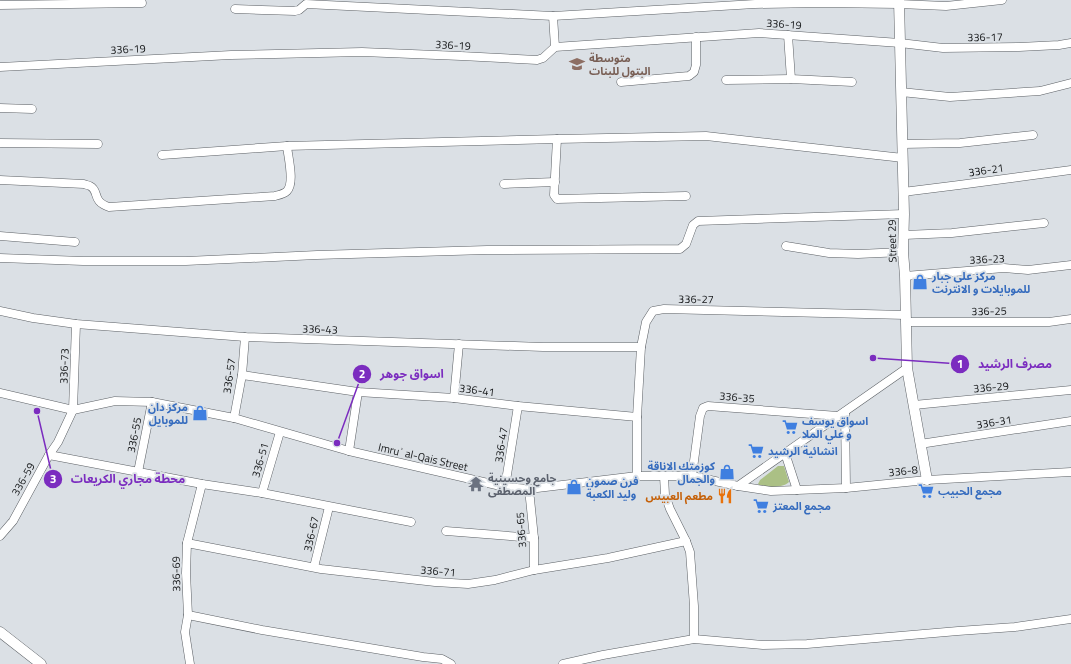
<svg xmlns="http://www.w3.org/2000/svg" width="1071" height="664" viewBox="0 0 1071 664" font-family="'Titillium Web','Noto Sans Arabic',sans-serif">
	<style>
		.green { fill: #abc085 }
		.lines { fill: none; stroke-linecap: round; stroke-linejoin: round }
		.minor-casing { stroke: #5c6065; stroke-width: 9 }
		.tertiary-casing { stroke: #5c6065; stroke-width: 11 }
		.minor { stroke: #fff; stroke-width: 8 }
		.tertiary { stroke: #fff; stroke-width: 10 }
		.labels { text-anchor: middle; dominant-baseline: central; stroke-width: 3.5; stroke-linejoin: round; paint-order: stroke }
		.street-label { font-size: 11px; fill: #16181a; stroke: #dbe0e5 }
		.education-label { font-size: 11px; font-weight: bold; fill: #785e54; stroke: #dbe0e5; text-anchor: start }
		.shop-label { font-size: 11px; font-weight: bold; fill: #366cbe; stroke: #dbe0e5; text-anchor: start }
		.worship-label { font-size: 11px; font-weight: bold; fill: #5b616d; stroke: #dbe0e5; text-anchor: start }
		.food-label { font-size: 11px; font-weight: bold; fill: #c56008; stroke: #dbe0e5; text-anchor: end }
		.leader { fill: none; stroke: #7b2cbf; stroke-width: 1.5 }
		.callout-dot { fill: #7b2cbf; stroke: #dbe0e5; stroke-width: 1.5 }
		.mark-label { font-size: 12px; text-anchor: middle; font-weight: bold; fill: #fff }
		.callout-label { font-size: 12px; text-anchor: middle; font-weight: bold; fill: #7b2cbf; stroke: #dbe0e5; stroke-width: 3.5; stroke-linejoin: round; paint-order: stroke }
	</style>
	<rect width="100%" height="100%" fill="#dbe0e5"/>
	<!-- green -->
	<path class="green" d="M778,466H784L789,482C783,488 770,487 762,487L758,484L760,480Z"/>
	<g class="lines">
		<defs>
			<g id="minor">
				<polyline points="0,5 142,3"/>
				<polyline points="235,9 295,11 299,10 306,4 553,16 755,4 822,3 899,4 946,6 1002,0"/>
				<polyline points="553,16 555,47"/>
				<polyline points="788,35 791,79"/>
				<polyline points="0,67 231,55 362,52 461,56 537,60 543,58 555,47 759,33 900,43 943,48 1019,47 1059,45 1071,43"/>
				<polyline points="726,80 791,79 852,82"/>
				<polyline points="621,82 689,76 694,72 696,65 696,37"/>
				<polyline points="901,92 950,97 1040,91 1071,83"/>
				<polyline points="0,108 32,109"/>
				<polyline points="557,139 554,195 557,199 686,196"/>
				<polyline points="0,143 98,144"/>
				<polyline points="902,144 960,143 1033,135"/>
				<polyline points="162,155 287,146 557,139 706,136 903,158"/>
				<path d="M0,180L84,184C86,185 88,185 90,186C100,191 91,201 109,207L275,196C279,195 284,194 287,191C295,183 288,157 287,146"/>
				<polyline points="504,184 555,182"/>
				<polyline points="903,192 959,185 1071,170"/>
				<polyline points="904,235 952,233 1044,223"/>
				<polyline points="0,236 75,242"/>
				<polyline points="786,246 829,253 858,254 903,252"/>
				<polyline points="0,258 83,261 186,261 317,255 487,250 680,249 686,244 693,225 698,221 904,214"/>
				<polyline points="905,276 1004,268 1028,270 1071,265"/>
				<polyline points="0,311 33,318 76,324 245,337 543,347 641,347"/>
				<polyline points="906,322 1049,322 1071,319"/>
				<polyline points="242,375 358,392 454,398 518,406 637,417"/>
				<polyline points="0,393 73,410 115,401 152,402 234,418 349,451 505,487 529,489 637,476 692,476 738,486 907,368"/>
				<polyline points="454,398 459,344"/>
				<polyline points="914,405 1071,390"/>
				<polyline points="845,412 846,488"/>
				<polyline points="234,418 242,375 245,337"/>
				<polyline points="920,444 1071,421"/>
				<polyline points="349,451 358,392"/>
				<polyline points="785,453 797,490"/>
				<polyline points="49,455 202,484 262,493 411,522"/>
				<polyline points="138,472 152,402"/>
				<polyline points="637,476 637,417 641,347 646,322 653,311 664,309 906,315"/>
				<polyline points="664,476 665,495 670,509 686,541 690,552 694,606 694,639"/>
				<polyline points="692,476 700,416 703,408 708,406 838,416"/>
				<polyline points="738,486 771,491 797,490 846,488 927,480 1071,472"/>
				<polyline points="505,487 518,406"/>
				<polyline points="529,489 534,538 534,570"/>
				<polyline points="262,493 280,432"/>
				<polyline points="446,531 534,538"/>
				<polyline points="0,536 13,521 49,455 58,442 73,410 76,324"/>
				<polyline points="187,543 321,569 435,582 468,584 495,580 534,570 608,558 686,541"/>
				<polyline points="314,567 329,507"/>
				<polyline points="188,615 262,630 423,657 442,659 451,664"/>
				<polyline points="190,664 185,632 188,615 186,573 187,543 202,484"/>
				<polyline points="563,664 603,655 694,639 763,645 807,644 958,631 1015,627 1071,619"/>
			</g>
			<g id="tertiary">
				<polyline points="899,0 904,214 903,252 905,276 907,368 927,480"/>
				<polyline points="0,632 41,664"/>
			</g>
		</defs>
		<!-- minor casing -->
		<use href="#minor" class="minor-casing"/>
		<!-- tertiary casing -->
		<use href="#tertiary" class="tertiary-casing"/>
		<!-- minor -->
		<use href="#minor" class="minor"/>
		<!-- tertiary -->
		<use href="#tertiary" class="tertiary"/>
	</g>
	<!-- icons -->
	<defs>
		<symbol id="school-bare" viewBox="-9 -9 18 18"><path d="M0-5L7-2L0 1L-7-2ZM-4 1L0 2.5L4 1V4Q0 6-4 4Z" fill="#8d6e63" stroke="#dbe0e5" stroke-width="2.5" paint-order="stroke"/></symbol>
		<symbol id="shop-bare" viewBox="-9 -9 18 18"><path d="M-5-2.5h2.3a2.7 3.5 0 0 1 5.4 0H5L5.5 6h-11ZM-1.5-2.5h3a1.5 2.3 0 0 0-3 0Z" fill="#3f7fe0" stroke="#dbe0e5" stroke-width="2.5" paint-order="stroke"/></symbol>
		<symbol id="supermarket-bare" viewBox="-9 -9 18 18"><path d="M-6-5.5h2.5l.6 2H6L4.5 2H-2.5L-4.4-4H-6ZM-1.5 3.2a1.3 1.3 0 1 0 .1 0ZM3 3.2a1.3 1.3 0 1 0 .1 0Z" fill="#3f7fe0" stroke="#dbe0e5" stroke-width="2.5" paint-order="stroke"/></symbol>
		<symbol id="temple-bare" viewBox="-9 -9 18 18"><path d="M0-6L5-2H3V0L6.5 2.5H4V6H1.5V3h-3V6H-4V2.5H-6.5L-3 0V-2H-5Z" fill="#6b7280" stroke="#dbe0e5" stroke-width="2.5" paint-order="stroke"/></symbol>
		<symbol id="restaurant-bare" viewBox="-9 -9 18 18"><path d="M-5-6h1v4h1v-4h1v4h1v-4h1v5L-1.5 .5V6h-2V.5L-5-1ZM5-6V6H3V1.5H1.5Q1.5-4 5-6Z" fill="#e8710a" stroke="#dbe0e5" stroke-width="2.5" paint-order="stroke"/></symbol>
	</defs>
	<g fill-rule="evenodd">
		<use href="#school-bare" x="566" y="53" width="22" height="22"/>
		<use href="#shop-bare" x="909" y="271" width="22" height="22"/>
		<use href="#shop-bare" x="189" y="402" width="22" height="22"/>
		<use href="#supermarket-bare" x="779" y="416" width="22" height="22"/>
		<use href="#supermarket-bare" x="745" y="440" width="22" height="22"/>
		<use href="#shop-bare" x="716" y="461" width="22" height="22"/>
		<use href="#temple-bare" x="465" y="473" width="22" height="22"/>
		<use href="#shop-bare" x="563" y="476" width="22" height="22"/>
		<use href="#supermarket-bare" x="915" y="480" width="22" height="22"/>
		<use href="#restaurant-bare" x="714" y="485" width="22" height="22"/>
		<use href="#supermarket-bare" x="750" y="495" width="22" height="22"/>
	</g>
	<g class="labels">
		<!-- street labels -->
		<g class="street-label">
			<text transform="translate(784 24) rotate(4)">336-19</text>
			<text transform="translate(985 37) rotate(-1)">336-17</text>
			<text transform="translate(453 45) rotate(3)">336-19</text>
			<text transform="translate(128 49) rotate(-3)">336-19</text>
			<text transform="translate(986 170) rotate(-8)">336-21</text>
			<text transform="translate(892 241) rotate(-91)">Street 29</text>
			<text transform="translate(987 259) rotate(-3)">336-23</text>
			<text transform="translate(696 299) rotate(1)">336-27</text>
			<text transform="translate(989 311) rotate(-1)">336-25</text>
			<text transform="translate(320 329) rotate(2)">336-43</text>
			<text transform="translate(64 366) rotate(-88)">336-73</text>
			<text transform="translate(229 376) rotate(-82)">336-57</text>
			<text transform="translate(991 387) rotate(-5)">336-29</text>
			<text transform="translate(477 390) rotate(7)">336-41</text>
			<text transform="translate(737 397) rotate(5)">336-35</text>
			<text transform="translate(994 422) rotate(-9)">336-31</text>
			<text transform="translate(134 435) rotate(-79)">336-55</text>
			<text transform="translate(501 445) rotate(-81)">336-47</text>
			<text transform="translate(423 457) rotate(13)">Imruʾ al-Qais Street</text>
			<text transform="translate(260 460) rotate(-74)">336-51</text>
			<text transform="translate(903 471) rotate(-6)">336-8</text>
			<text transform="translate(23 479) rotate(-61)">336-59</text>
			<text transform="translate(521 530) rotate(-94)">336-65</text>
			<text transform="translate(311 534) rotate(-77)">336-67</text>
			<text transform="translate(438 571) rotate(5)">336-71</text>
			<text transform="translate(176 574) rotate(-91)">336-69</text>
		</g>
		<!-- education labels -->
		<g class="education-label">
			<text x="589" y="58">متوسطة<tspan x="589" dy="13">البتول للبنات</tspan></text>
		</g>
		<!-- shop labels -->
		<g class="shop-label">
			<text x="932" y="276">مركز علي جبار<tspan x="932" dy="13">للموبايلات و الانترنت</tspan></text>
			<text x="188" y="407" text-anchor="end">مركز دان<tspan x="188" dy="13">للموبايل</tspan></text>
			<text x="802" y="421">اسواق يوسف<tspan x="802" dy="13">و علي الملا</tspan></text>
			<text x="768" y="451">انشائية الرشيد</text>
			<text x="715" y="466" text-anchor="end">كوزمتك الاناقة<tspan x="715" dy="13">والجمال</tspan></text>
			<text x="586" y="481">فرن صمون<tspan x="586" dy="13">وليد الكعبة</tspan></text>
			<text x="938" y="491">مجمع الحبيب</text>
			<text x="773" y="506">مجمع المعتز</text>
		</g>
		<!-- worship labels -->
		<g class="worship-label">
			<text x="488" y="478">جامع وحسينية<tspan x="488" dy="13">المصطفى</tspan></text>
		</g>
		<!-- food labels -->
		<g class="food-label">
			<text x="713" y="496">مطعم العبيس</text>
		</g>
	</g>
	<!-- callouts -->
	<path class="leader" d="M873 358L960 364M337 443L362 374M37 411L53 479"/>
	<g class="callout-dot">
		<circle cx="873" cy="358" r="4"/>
		<circle cx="337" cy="443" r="4"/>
		<circle cx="37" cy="411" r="4"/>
		<circle cx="960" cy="364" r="10"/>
		<circle cx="362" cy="374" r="10"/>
		<circle cx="53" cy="479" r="10"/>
	</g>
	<g class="mark-label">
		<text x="960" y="368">1</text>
		<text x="362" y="378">2</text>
		<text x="53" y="483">3</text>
	</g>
	<g class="callout-label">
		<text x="1015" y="368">مصرف الرشيد</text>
		<text x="412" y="378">اسواق جوهر</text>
		<text x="128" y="483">محطة مجاري الكريعات</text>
	</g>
</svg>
